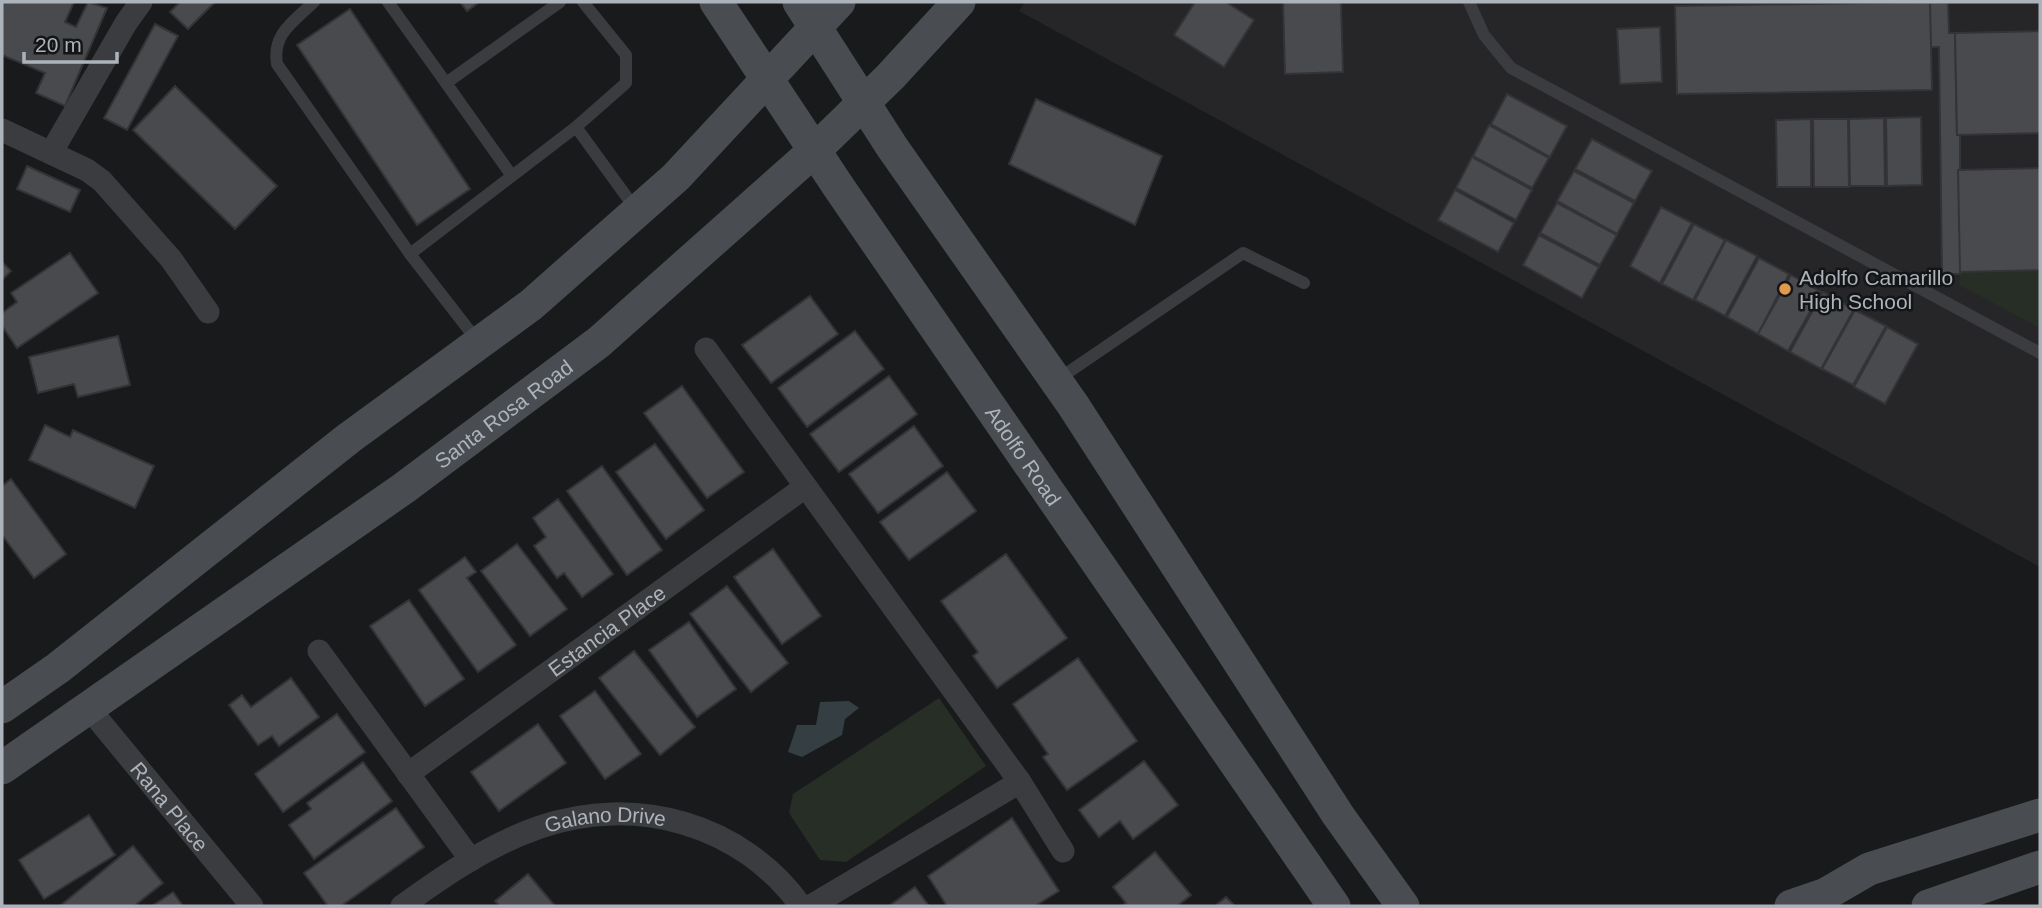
<svg xmlns="http://www.w3.org/2000/svg" width="2042" height="908" viewBox="0 0 2042 908" font-family="Helvetica,sans-serif">
	<style>
		.built { fill: #262628 }
		.green { fill: #262e26 }
		.water { fill: #343e43 }
		.building { fill: #494a4e; stroke: #343437; stroke-width: 2 }
		.lines { fill: none; stroke-linecap: round; stroke-linejoin: round }
		.lane { stroke: #3b3c40; stroke-width: 12 }
		.street { stroke: #3b3c40; stroke-width: 23 }
		.secondary { stroke: #494c50; stroke-width: 33 }
		.poi-dot { fill: #e1994c; stroke: #141516; stroke-width: 2.5 }
		.labels { text-anchor: middle; dominant-baseline: central; stroke-width: 5; stroke-linejoin: round; paint-order: stroke }
		.poi-label { font-size: 21px; fill: #adb3ba; stroke: #141516; text-anchor: start }
		.street-label { font-size: 21px; fill: #adb3ba; stroke: #141516 }
	</style>
	<rect width="100%" height="100%" fill="#191a1b"/>
	<!-- built -->
	<polygon class="built" points="1025,2 2040,2 2040,567 1019,11"/>
	<!-- green -->
	<g class="green">
		<polygon points="2040,270 2040,328 1959,285 1960,272"/>
		<polygon points="939,698 986,766 846,862 820,860 789,813 793,794"/>
	</g>
	<!-- water -->
	<polygon class="water" points="849,701 859,708 845,719 842,735 802,757 788,752 797,725 816,725 820,702"/>
	<!-- building -->
	<g class="building">
		<polygon points="2,2 74,2 65,22 76,27 88,2 107,8 65,106 36,93 45,73 2,55"/>
		<polygon points="180,2 215,2 188,29 170,12"/>
		<polygon points="460,2 479,2 467,11"/>
		<polygon points="1195,2 1226,2 1254,20 1224,67 1174,35"/>
		<polygon points="1283,2 1341,2 1343,72 1285,74"/>
		<polygon points="1928,2 1948,3 1949,33 1955,33 1957,135 1960,135 1960,274 1942,274 1939,47 1931,47"/>
		<polygon points="1930,2 1932,90 1677,94 1675,6"/>
		<polygon points="350,9 470,189 417,225 297,45"/>
		<polygon points="155,24 178,36 127,130 104,118"/>
		<polygon points="1660,27 1662,82 1620,84 1617,29"/>
		<polygon points="2040,31 2040,133 1957,135 1955,33"/>
		<polygon points="175,86 277,186 235,229 133,130"/>
		<polygon points="1507,94 1567,126 1550,157 1491,124"/>
		<polygon points="1036,99 1162,156 1135,225 1009,164"/>
		<polygon points="1921,117 1922,185 1887,186 1886,118"/>
		<polygon points="1884,118 1885,186 1850,186 1849,119"/>
		<polygon points="1811,119 1811,187 1777,187 1776,120"/>
		<polygon points="1813,119 1848,119 1849,187 1814,187"/>
		<polygon points="1489,125 1549,158 1532,188 1473,156"/>
		<polygon points="1592,139 1652,171 1635,201 1575,169"/>
		<polygon points="1472,157 1532,190 1516,220 1456,188"/>
		<polygon points="27,166 80,190 70,212 17,189"/>
		<polygon points="2040,168 2040,270 1960,272 1958,170"/>
		<polygon points="1574,171 1634,203 1617,234 1557,201"/>
		<polygon points="1455,190 1514,223 1498,252 1438,220"/>
		<polygon points="1557,203 1617,235 1600,265 1540,233"/>
		<polygon points="1661,207 1692,223 1660,283 1630,266"/>
		<polygon points="1694,224 1725,240 1693,300 1662,284"/>
		<polygon points="1539,235 1599,267 1582,298 1523,265"/>
		<polygon points="1726,240 1757,256 1725,316 1695,300"/>
		<polygon points="70,253 98,293 17,348 2,326 2,313 17,302 11,293"/>
		<polygon points="1759,258 1789,274 1758,334 1727,317"/>
		<polygon points="2,262 11,271 2,280"/>
		<polygon points="1791,275 1821,292 1788,351 1758,334"/>
		<polygon points="1823,292 1854,309 1821,369 1790,352"/>
		<polygon points="810,296 838,334 771,383 742,345"/>
		<polygon points="1855,310 1886,326 1853,385 1822,369"/>
		<polygon points="1887,327 1918,344 1885,404 1854,387"/>
		<polygon points="855,331 884,369 807,427 778,388"/>
		<polygon points="118,336 130,385 78,397 74,384 38,393 29,357"/>
		<polygon points="889,376 917,414 839,472 810,434"/>
		<polygon points="682,386 744,472 707,498 644,413"/>
		<polygon points="45,425 70,437 73,430 154,466 135,508 29,460"/>
		<polygon points="914,426 943,466 878,513 849,474"/>
		<polygon points="655,444 704,510 666,539 616,472"/>
		<polygon points="602,466 662,550 627,575 567,491"/>
		<polygon points="947,472 976,511 909,560 880,522"/>
		<polygon points="11,479 66,554 34,578 2,535 2,486"/>
		<polygon points="558,499 613,574 582,597 564,573 557,578 534,546 546,537 533,518"/>
		<polygon points="517,544 567,609 530,636 481,571"/>
		<polygon points="773,549 821,616 782,644 734,577"/>
		<polygon points="1006,554 1067,638 997,688 973,656 978,652 941,601"/>
		<polygon points="465,557 476,572 467,578 516,645 478,672 419,590"/>
		<polygon points="727,586 788,663 751,692 690,614"/>
		<polygon points="409,600 464,679 425,706 370,626"/>
		<polygon points="689,622 736,689 697,717 649,650"/>
		<polygon points="634,651 695,727 660,755 599,678"/>
		<polygon points="1078,658 1137,741 1067,790 1043,757 1048,754 1013,704"/>
		<polygon points="291,678 319,717 279,746 272,736 258,745 229,705 242,695 251,707"/>
		<polygon points="595,691 641,754 605,779 560,716"/>
		<polygon points="337,714 365,752 283,812 255,774"/>
		<polygon points="538,724 566,763 499,811 471,772"/>
		<polygon points="1144,761 1178,805 1133,839 1120,821 1099,837 1079,810"/>
		<polygon points="363,762 392,801 314,859 289,825 311,809 307,803"/>
		<polygon points="396,808 424,847 341,906 328,906 304,873"/>
		<polygon points="89,815 115,855 44,899 19,860"/>
		<polygon points="1012,818 1059,891 1035,906 947,906 928,876"/>
		<polygon points="133,846 163,883 134,906 60,906"/>
		<polygon points="1155,852 1191,895 1177,906 1122,906 1126,903 1113,887"/>
		<polygon points="528,874 555,906 500,906 495,901"/>
		<polygon points="915,887 929,906 889,906"/>
		<polygon points="173,892 183,906 152,906"/>
		<polygon points="1226,897 1235,906 1215,906"/>
	</g>
	<g class="lines">
		<!-- lane -->
		<g class="lane">
			<path d="M314,2C293,22 272,34 277,64L410,254"/>
			<polyline points="388,2 446,83"/>
			<polyline points="560,2 446,83 512,176 576,127"/>
			<polyline points="583,2 626,55 626,83 576,127 637,211"/>
			<polyline points="1469,2 1484,35 1511,68 2040,353"/>
			<polyline points="479,343 410,254 512,176"/>
			<polyline points="1057,380 1243,253 1304,283"/>
		</g>
		<!-- street -->
		<g class="street">
			<polyline points="2,130 87,170 102,181 171,259 208,312"/>
			<polyline points="51,153 126,23 141,2"/>
			<polyline points="706,349 1020,782 1063,851"/>
			<polyline points="319,651 471,860"/>
			<path id="s1" d="M87,706L252,906"/>
			<path id="s2" d="M408,774L805,487"/>
			<path id="s3" d="M402,906C445,875 490,844 540,827C636,794 742,824 801,906"/>
			<polyline points="811,906 1020,782"/>
		</g>
		<!-- secondary -->
		<g class="secondary">
			<path id="s4" d="M716,2L840,189L1334,906"/>
			<polyline points="799,2 892,147 1073,405 1338,815 1403,906"/>
			<polyline points="2,707 58,668 349,438 531,305 676,177 839,2"/>
			<path id="s5" d="M2,768L404,488L599,342L815,150L890,77L959,2"/>
			<polyline points="1791,906 1826,894 1869,869 2040,815"/>
			<polyline points="1928,906 2040,867"/>
		</g>
	</g>
	<!-- markers -->
	<circle class="poi-dot" cx="1785" cy="289" r="7"/>
	<g class="labels">
		<!-- poi labels -->
		<g class="poi-label">
			<text x="1799" y="277">Adolfo Camarillo<tspan x="1799" dy="24">High School</tspan></text>
		</g>
		<!-- street labels -->
		<g class="street-label">
			<text stroke="none"><textPath href="#s5" startOffset="614">Santa Rosa Road</textPath></text>
			<text stroke="none"><textPath href="#s4" startOffset="548">Adolfo Road</textPath></text>
			<text stroke="none"><textPath href="#s2" startOffset="245">Estancia Place</textPath></text>
			<text stroke="none"><textPath href="#s1" startOffset="130">Rana Place</textPath></text>
			<text stroke="none"><textPath href="#s3" startOffset="226">Galano Drive</textPath></text>
		</g>
	</g>
	<!-- border -->
	<rect width="2042" height="908" fill="none" stroke="#adb3ba" stroke-width="7"/>
	<!-- scale -->
	<path d="M24 52v10h93v-10" fill="none" stroke="#adb3ba" stroke-width="3.5"/>
	<text x="35" y="52" font-size="21" fill="#adb3ba" stroke="#141516" stroke-width="5" paint-order="stroke">20 m</text>
</svg>
